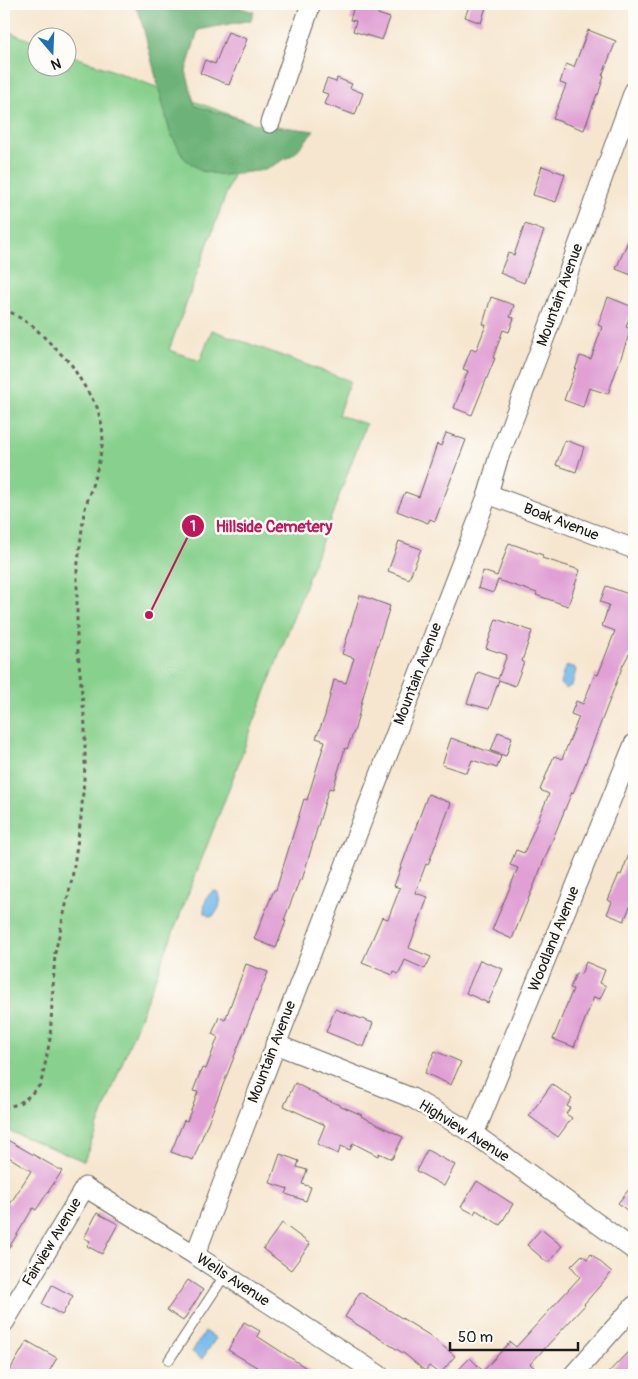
<svg xmlns="http://www.w3.org/2000/svg" width="638" height="1379" viewBox="0 0 638 1379" font-family="Pangolin,sans-serif">
	<style>
		.green { fill: #87d08d; stroke: #527654 }
		.forest { fill: #6db278; stroke: #44674a }
		.water { fill: #73b9ea; stroke: #486a83 }
		.building { fill: #e0a0d4 }
		.lines { fill: none; stroke-linecap: round; stroke-linejoin: round }
		.service-casing { stroke: #68635b; stroke-width: 11 }
		.minor-casing { stroke: #68635b; stroke-width: 21 }
		.path { stroke: #68635b; stroke-width: 3; stroke-dasharray: 4 4; stroke-linecap: butt }
		.service { stroke: #fff; stroke-width: 9 }
		.minor { stroke: #fff; stroke-width: 19 }
		.labels { text-anchor: middle; dominant-baseline: central; stroke-width: 5; stroke-linejoin: round; paint-order: stroke }
		.street-label { font-size: 15px; fill: #1c1c1c; stroke: #fdfcf7 }
		.leader { fill: none; stroke: #c2185b; stroke-width: 2 }
		.callout-dot { fill: #c2185b; stroke: #fdfcf7; stroke-width: 2 }
		.mark-label { font-size: 15px; text-anchor: middle; font-weight: bold; fill: #fff }
		.callout-label { font-size: 16px; text-anchor: middle; font-weight: bold; fill: #c2185b; stroke: #fdfcf7; stroke-width: 5; stroke-linejoin: round; paint-order: stroke }
	</style>
	<rect width="100%" height="100%" fill="#fdfcf7"/>
	<filter id="ink" filterUnits="userSpaceOnUse"><feTurbulence type="fractalNoise" baseFrequency=".02" numOctaves="2"/><feDisplacementMap in="SourceGraphic" scale="10" xChannelSelector="R" yChannelSelector="G"/><feConvolveMatrix kernelMatrix="1 2 1 2 8 2 1 2 1" color-interpolation-filters="sRGB"/></filter>
	<filter id="wash" filterUnits="userSpaceOnUse"><feTurbulence type="fractalNoise" baseFrequency=".0096" numOctaves="4" result="noise"/><feDisplacementMap in="SourceGraphic" scale="20" xChannelSelector="R" yChannelSelector="G"/><feGaussianBlur stdDeviation="1.12" result="paint"/><feColorMatrix in="noise" values="0 0 0 0 0 0 0 0 0 0 0 0 0 0 0 0 0 1.4 0 .05"/><feComposite in="paint" operator="in"/></filter>
	<g filter="url(#wash)">
		<rect width="100%" height="100%" fill="#f6e6cf"/>
		<!-- green -->
		<polygon class="green" points="4,30 37,43 38,68 68,68 68,54 252,123 169,350 200,361 212,330 350,381 338,415 366,424 222,807 84,1161 4,1129"/>
		<!-- forest -->
		<polygon class="forest" points="133,4 228,4 254,12 251,20 198,30 186,71 195,106 252,123 314,131 294,154 265,170 224,175 201,171 184,158 170,132 140,15"/>
		<!-- water -->
		<g class="water">
			<polygon points="567,666 574,667 576,670 572,685 566,689 560,684 564,670"/>
			<path d="M214,891L218,892C223,900 219,913 211,917L204,913C204,905 206,894 214,891Z"/>
			<polygon points="205,1331 216,1338 202,1359 192,1352"/>
		</g>
		<g id="blocks">
			<!-- building -->
			<g class="building">
				<polygon points="365,4 379,9 378,14 390,18 382,40 353,31 356,21 350,20 354,6 364,9"/>
				<polygon points="470,4 487,4 481,23 465,17"/>
				<polygon points="588,30 616,41 602,76 604,76 598,95 597,94 584,130 553,119 566,85 560,83 566,64 574,67"/>
				<polygon points="228,32 247,39 229,85 200,73 205,60 215,64"/>
				<polygon points="337,78 352,84 350,88 363,93 355,115 324,104 328,94 322,92 327,79 336,82"/>
				<polygon points="542,166 565,174 556,202 533,195"/>
				<polygon points="525,224 544,231 524,283 500,273 508,253 514,255"/>
				<polygon points="634,227 634,276 616,269"/>
				<polygon points="491,297 514,305 510,317 514,318 509,332 503,330 493,358 495,358 472,415 454,408 468,371 463,369 471,349 476,351 486,325 483,324"/>
				<polygon points="608,297 633,307 626,327 631,329 608,394 589,388 583,407 564,400 580,356 591,359 602,327 598,325"/>
				<polygon points="446,433 466,440 435,521 430,519 428,523 397,511 405,492 419,497 437,444 441,446"/>
				<polygon points="565,440 584,447 576,472 556,465"/>
				<polygon points="399,541 421,549 409,579 388,571"/>
				<polygon points="509,543 543,555 542,558 580,570 568,606 536,595 537,593 498,580 493,593 478,588 483,571 497,576"/>
				<polygon points="606,586 634,596 634,657 629,654 623,665 587,759 573,793 572,792 512,939 492,930 518,868 510,865 516,850 524,853 549,794 540,790 554,756 562,759 579,717 571,714 576,701 583,704 595,674 598,675 615,631 602,626 609,605 600,602"/>
				<polygon points="360,595 390,606 369,673 355,729 347,749 345,748 333,789 329,788 302,880 300,879 284,920 286,921 276,948 254,939 274,890 276,890 304,799 307,800 325,741 316,738 325,716 334,680 346,683 354,658 342,654"/>
				<polygon points="496,619 532,631 522,661 524,662 515,686 499,680 489,709 467,703 478,672 498,679 507,655 486,648"/>
				<polygon points="498,732 512,737 506,756 491,751"/>
				<polygon points="451,738 501,756 497,768 472,760 467,773 442,765"/>
				<polygon points="428,794 451,803 428,865 426,864 415,893 428,897 409,948 431,957 425,969 405,960 399,974 394,972 393,975 362,963 382,917 388,919 400,888 394,886"/>
				<polygon points="633,844 634,897 624,921 607,914 612,902 608,900 619,874 621,875"/>
				<polygon points="480,960 503,969 488,1003 466,993"/>
				<polygon points="586,962 605,970 600,983 606,986 600,999 594,997 574,1047 553,1039 573,989 570,988 576,973 581,974"/>
				<polygon points="246,964 268,972 193,1160 171,1152 184,1120 187,1121 198,1092 193,1091 202,1068 206,1069 218,1037 212,1034 219,1017 225,1020"/>
				<polygon points="335,1009 373,1023 364,1047 326,1032"/>
				<polygon points="435,1051 461,1062 451,1085 425,1073"/>
				<polygon points="295,1083 323,1098 362,1115 361,1116 403,1137 392,1159 379,1153 378,1156 353,1143 350,1150 341,1146 338,1154 317,1144 325,1125 284,1106"/>
				<polygon points="552,1084 572,1098 567,1106 570,1108 566,1114 572,1118 558,1137 529,1116"/>
				<polygon points="4,1138 62,1171 36,1210 33,1208 4,1256 4,1201 10,1204 31,1171 4,1154"/>
				<polygon points="427,1150 455,1165 444,1186 416,1171"/>
				<polygon points="280,1154 299,1161 297,1167 307,1170 302,1184 311,1187 306,1201 286,1194 288,1189 270,1183"/>
				<polygon points="477,1181 513,1204 500,1225 476,1210 474,1214 461,1207"/>
				<polygon points="634,1183 634,1216 618,1203"/>
				<polygon points="97,1213 118,1224 102,1254 87,1246 90,1241 84,1238"/>
				<polygon points="282,1223 310,1244 291,1270 263,1249"/>
				<polygon points="541,1229 562,1246 548,1263 527,1245"/>
				<polygon points="591,1254 612,1272 584,1304 585,1305 532,1362 530,1364 534,1367 527,1375 453,1375 470,1358 483,1371 510,1342 516,1347 580,1277 571,1266 582,1255 587,1259"/>
				<polygon points="188,1280 203,1290 183,1321 167,1310"/>
				<polygon points="52,1285 73,1296 62,1315 42,1304"/>
				<polygon points="360,1292 429,1335 455,1356 440,1374 429,1366 425,1371 406,1355 345,1317"/>
				<polygon points="244,1322 260,1331 257,1336 317,1375 270,1375 228,1350"/>
				<polygon points="27,1341 57,1358 47,1375 7,1375"/>
				<polygon points="634,1346 634,1375 606,1375 622,1358"/>
			</g>
		</g>
	</g>
	<g filter="url(#ink)">
		<use href="#blocks" fill-opacity="0" stroke="#68635b" stroke-width="1"/>
		<g class="lines">
			<defs>
				<polyline id="service" points="169,1360 225,1275"/>
				<g id="minor">
					<polyline points="270,123 311,4"/>
					<polyline points="488,494 634,549"/>
					<polyline points="275,1044 412,1098 474,1134 634,1250"/>
					<polyline points="474,1134 634,744"/>
					<polyline points="195,1255 488,494 498,459 546,334 634,91"/>
					<polyline points="4,1323 85,1187 195,1255 379,1375"/>
					<polyline points="573,1375 634,1306"/>
				</g>
			</defs>
			<!-- service casing -->
			<use href="#service" class="service-casing"/>
			<!-- minor casing -->
			<use href="#minor" class="minor-casing"/>
			<!-- path -->
			<polyline class="path" points="4,308 33,326 71,364 97,407 102,425 103,442 98,466 84,512 77,571 77,642 85,725 85,766 81,818 72,879 55,953 50,1039 43,1075 40,1085 28,1097 18,1104 4,1108"/>
			<!-- service -->
			<use href="#service" class="service"/>
			<!-- minor -->
			<use href="#minor" class="minor"/>
		</g>
	</g>
	<g class="labels">
		<!-- street labels -->
		<g class="street-label">
			<text transform="translate(560 295) rotate(-70)">Mountain Avenue</text>
			<text transform="translate(561 522) rotate(21)">Boak Avenue</text>
			<text transform="translate(418 674) rotate(-69)">Mountain Avenue</text>
			<text transform="translate(554 939) rotate(-68)">Woodland Avenue</text>
			<text transform="translate(272 1052) rotate(-69)">Mountain Avenue</text>
			<text transform="translate(464 1131) rotate(32)">Highview Avenue</text>
			<text transform="translate(52 1242) rotate(-59)">Fairview Avenue</text>
			<text transform="translate(233 1280) rotate(33)">Wells Avenue</text>
		</g>
	</g>
	<!-- callouts -->
	<path class="leader" d="M149 615L193 526"/>
	<g class="callout-dot">
		<circle cx="149" cy="615" r="5"/>
		<circle cx="193" cy="526" r="12"/>
	</g>
	<g class="mark-label">
		<text x="193" y="531">1</text>
	</g>
	<g class="callout-label">
		<text x="274" y="532">Hillside Cemetery</text>
	</g>
	<!-- margin -->
	<rect width="638" height="1379" fill="none" stroke="#fdfcf7" stroke-width="20"/>
	<!-- north arrow -->
	<g transform="translate(52 52) rotate(161)"><circle r="24" fill="#fdfcf7" stroke="#a3a29f"/>
	<path d="M0-4L9 19L0 12L-9 19Z" fill="#1f6fb2"/>
	<text y="-8" font-size="14" font-weight="bold" text-anchor="middle" fill="#1c1c1c">N</text>
	</g>
	<!-- scale -->
	<path d="M450 1342v8h128v-8" fill="none" stroke="#1c1c1c" stroke-width="2.5"/>
	<text x="458" y="1342" font-size="15" fill="#1c1c1c" stroke="#fdfcf7" stroke-width="4" paint-order="stroke">50 m</text>
</svg>
